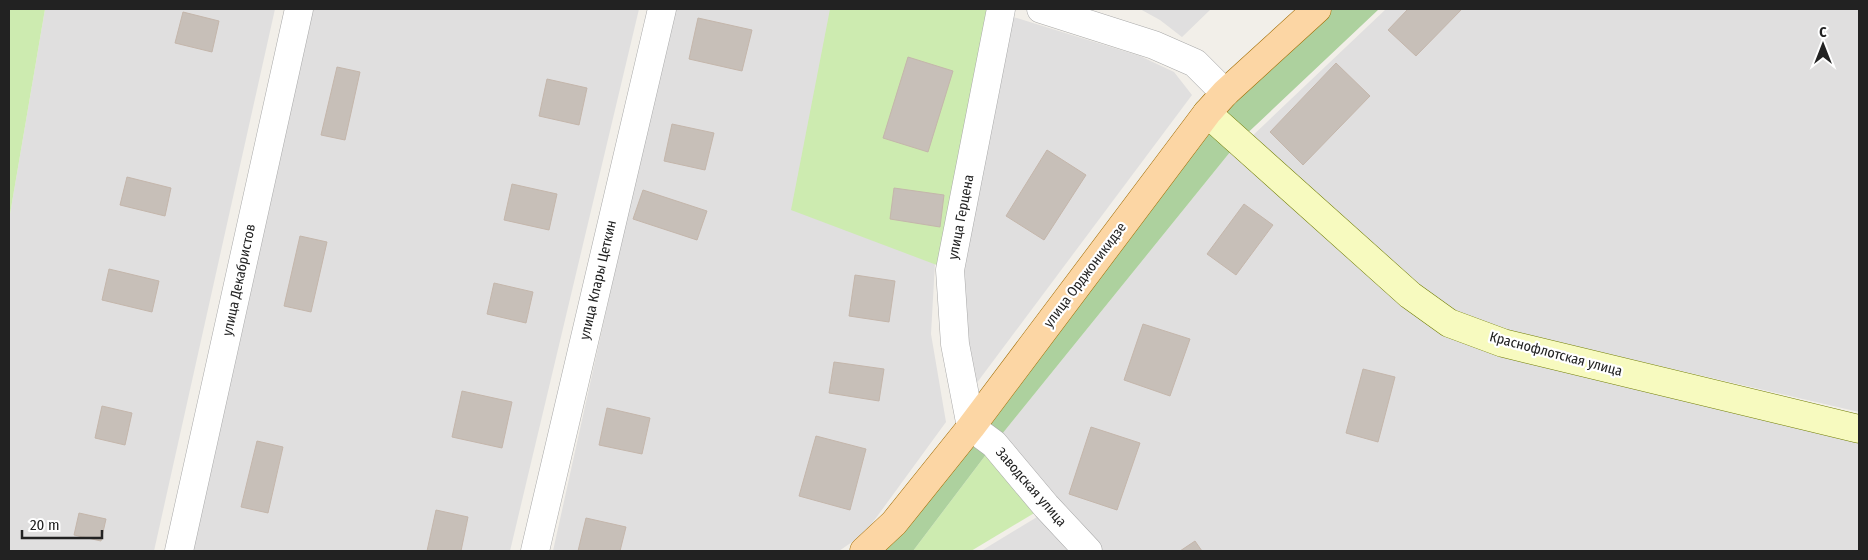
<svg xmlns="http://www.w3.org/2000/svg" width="1868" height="560" viewBox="0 0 1868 560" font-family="'Fira Sans Condensed',sans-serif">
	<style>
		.residential { fill: #e0dfdf }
		.grass { fill: #cdebb0 }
		.forest { fill: #add19e }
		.building { fill: #c7bfb8; stroke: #c4b6ab }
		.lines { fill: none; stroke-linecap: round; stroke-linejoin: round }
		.street-casing { stroke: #a9a9a9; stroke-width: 29 }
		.secondary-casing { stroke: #707d05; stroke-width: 29 }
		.primary-casing { stroke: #a06b00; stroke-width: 29 }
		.street { stroke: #fff; stroke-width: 28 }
		.secondary { stroke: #f7fabf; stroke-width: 28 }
		.primary { stroke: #fcd6a4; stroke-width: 28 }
		.labels { text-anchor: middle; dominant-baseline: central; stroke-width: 4.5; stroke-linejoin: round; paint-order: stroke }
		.street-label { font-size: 14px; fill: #222; stroke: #fff }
	</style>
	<rect width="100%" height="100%" fill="#f2efe9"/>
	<!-- residential -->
	<g class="residential">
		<polygon points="45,9 275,9 154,551 9,551 9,220"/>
		<polygon points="309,9 639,9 510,551 189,551"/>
		<polygon points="673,9 982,9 935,263 931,334 946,422 865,533 839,551 553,551"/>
		<polygon points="1140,9 1211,9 1182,37 1160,20"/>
		<polygon points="1386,9 1859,9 1859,412 1509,331 1452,311 1413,284 1249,139"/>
		<polygon points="1007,15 1140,56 1174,72 1192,95 973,388 959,274"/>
		<polygon points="1239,141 1447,321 1859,429 1859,551 1089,551 994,444"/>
		<polygon points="1042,514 1072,551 981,551"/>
	</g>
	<!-- grass -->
	<g class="grass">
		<polygon points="9,9 45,9 9,220"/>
		<polygon points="830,9 1001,9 950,270 791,210"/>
		<polygon points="994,444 1046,506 971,551 913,551"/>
	</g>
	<!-- forest -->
	<polygon class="forest" points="1317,9 1379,9 1239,141 994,444 913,551 864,551 1207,113"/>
	<!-- building -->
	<g class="building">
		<polygon points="1408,9 1462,9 1416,56 1388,30"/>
		<polygon points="183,12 219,21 212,52 175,43"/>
		<polygon points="698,18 752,30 742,71 689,59"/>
		<polygon points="908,57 953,71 928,152 883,138"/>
		<polygon points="1336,63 1370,96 1303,165 1270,132"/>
		<polygon points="337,67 360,72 345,140 321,135"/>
		<polygon points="547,79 587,88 579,125 539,116"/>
		<polygon points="672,124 714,133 705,170 664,161"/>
		<polygon points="1047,150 1086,175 1044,240 1006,216"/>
		<polygon points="127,177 171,188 165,216 120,205"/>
		<polygon points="512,184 557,194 549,230 504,220"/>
		<polygon points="894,188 944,195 940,227 890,219"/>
		<polygon points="643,190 707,211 697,240 633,219"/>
		<polygon points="1244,204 1273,225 1236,275 1207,254"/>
		<polygon points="300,236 327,242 311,312 284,306"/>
		<polygon points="109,269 159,281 152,312 102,300"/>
		<polygon points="855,275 895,281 889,322 849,316"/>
		<polygon points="494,283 533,292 526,323 487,314"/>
		<polygon points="1143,324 1190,339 1170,396 1124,380"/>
		<polygon points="834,362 884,369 879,401 829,393"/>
		<polygon points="1363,369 1395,377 1378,442 1346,433"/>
		<polygon points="462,391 512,402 502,448 452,437"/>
		<polygon points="102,406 132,413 125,445 95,438"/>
		<polygon points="607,408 650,418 642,454 599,445"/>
		<polygon points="1091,427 1140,443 1117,510 1069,494"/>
		<polygon points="816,436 866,449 850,510 799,496"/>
		<polygon points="257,441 283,447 268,513 241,507"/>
		<polygon points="436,510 468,517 461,551 427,551"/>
		<polygon points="79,513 106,519 101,541 74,535"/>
		<polygon points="586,518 626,527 620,551 578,551"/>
		<polygon points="1195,541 1202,551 1180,551"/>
	</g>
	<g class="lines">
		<defs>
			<g id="street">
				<polyline points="1001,9 950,270 955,344 971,427 994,444 1046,506 1088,551"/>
				<polyline points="1041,9 1154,45 1195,63 1225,93"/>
				<polyline points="179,551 299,9"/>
				<polyline points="535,551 662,9"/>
			</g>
			<polyline id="secondary" points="1207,113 1410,295 1449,323 1503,343 1859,429"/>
			<polyline id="primary" points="864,551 894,523 971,427 1207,113 1225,93 1317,9"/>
		</defs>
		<!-- street casing -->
		<use href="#street" class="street-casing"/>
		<!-- secondary casing -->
		<use href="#secondary" class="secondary-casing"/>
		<!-- primary casing -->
		<use href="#primary" class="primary-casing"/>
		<!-- street -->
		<use href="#street" class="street"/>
		<!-- secondary -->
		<use href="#secondary" class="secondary"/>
		<!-- primary -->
		<use href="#primary" class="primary"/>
	</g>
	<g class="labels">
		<!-- street labels -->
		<g class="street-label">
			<text transform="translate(961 217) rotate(-79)">улица Герцена</text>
			<text transform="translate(1085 275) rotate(-53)">улица Орджоникидзе</text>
			<text transform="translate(239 280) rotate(-78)">улица Декабристов</text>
			<text transform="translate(598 280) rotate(-77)">улица Клары Цеткин</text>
			<text transform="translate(1556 354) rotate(15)">Краснофлотская улица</text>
			<text transform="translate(1031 487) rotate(49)">Заводская улица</text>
		</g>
	</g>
	<!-- border -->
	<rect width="1868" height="560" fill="none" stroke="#222222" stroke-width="20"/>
	<!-- north arrow -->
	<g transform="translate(1823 45)" stroke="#ffffff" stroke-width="4" paint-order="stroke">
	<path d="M0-4L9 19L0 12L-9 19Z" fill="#222222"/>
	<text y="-8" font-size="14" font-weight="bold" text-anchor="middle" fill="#222222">С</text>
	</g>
	<!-- scale -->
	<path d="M22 530v8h80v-8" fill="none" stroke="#222222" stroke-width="2.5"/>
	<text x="30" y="530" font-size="15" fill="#222222" stroke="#ffffff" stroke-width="4" paint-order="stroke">20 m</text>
</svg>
